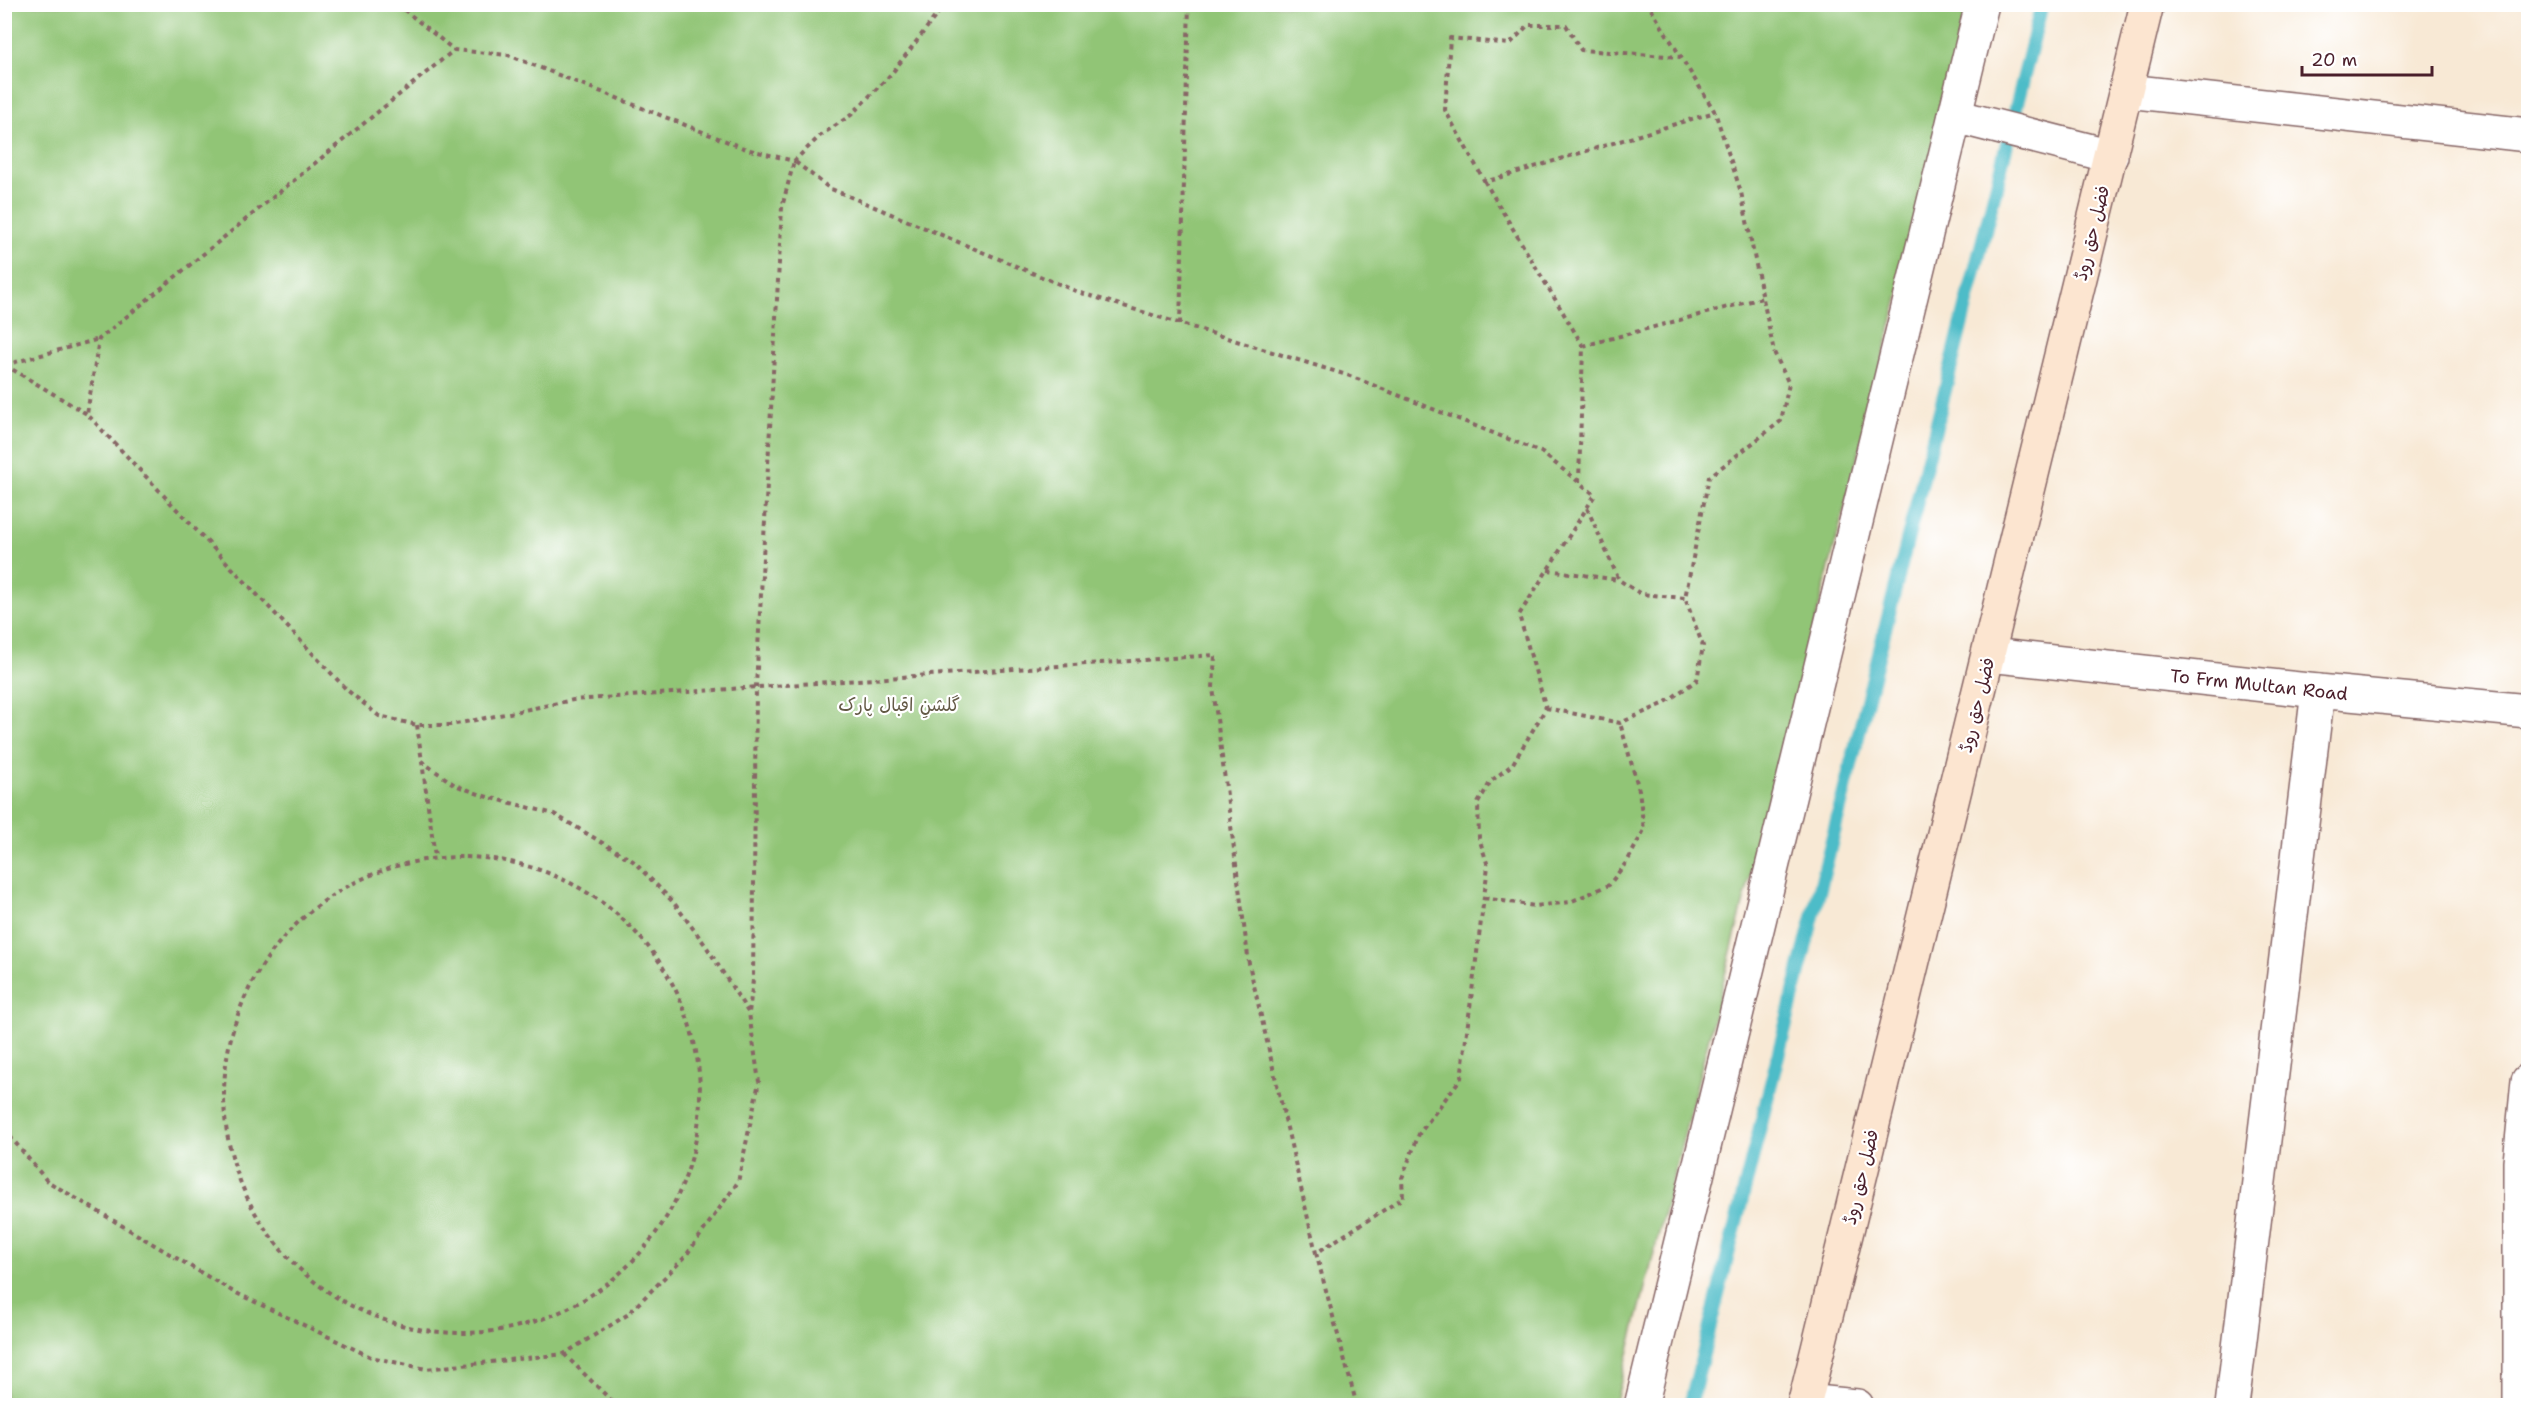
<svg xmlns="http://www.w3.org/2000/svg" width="2533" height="1410" viewBox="0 0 2533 1410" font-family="'Shantell Sans','Playpen Sans Arabic',sans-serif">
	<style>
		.green { fill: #91c576; stroke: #6e7250; stroke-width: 1.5 }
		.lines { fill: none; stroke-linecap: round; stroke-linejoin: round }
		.stream { stroke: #4ebcc8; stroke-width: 14 }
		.minor-casing { stroke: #876666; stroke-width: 36 }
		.tertiary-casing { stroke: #876666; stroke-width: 36 }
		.secondary-casing { stroke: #876666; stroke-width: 36 }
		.path { stroke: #876666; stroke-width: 4; stroke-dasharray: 4.5 4.5; stroke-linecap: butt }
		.minor { stroke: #fff; stroke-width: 33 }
		.tertiary { stroke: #fff; stroke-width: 33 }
		.secondary { stroke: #fce5d0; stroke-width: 33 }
		.labels { text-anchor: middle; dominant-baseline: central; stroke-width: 4.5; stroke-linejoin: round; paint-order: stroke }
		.street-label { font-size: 18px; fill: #4a1f2b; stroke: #fff }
		.park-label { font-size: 18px; fill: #635945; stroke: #fff }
	</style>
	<rect width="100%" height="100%" fill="#fff"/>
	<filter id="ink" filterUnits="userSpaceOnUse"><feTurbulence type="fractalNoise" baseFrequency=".0167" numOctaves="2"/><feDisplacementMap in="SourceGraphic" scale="12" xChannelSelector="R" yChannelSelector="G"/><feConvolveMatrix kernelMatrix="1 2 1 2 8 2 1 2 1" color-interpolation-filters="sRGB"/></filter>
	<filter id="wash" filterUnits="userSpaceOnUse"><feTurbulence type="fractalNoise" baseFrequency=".008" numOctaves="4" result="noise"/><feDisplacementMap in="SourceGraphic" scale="24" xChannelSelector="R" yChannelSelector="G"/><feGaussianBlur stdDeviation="1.35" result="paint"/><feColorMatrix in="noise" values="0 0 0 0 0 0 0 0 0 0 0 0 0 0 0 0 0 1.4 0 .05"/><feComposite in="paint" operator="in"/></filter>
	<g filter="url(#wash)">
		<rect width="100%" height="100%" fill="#f8e9d5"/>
		<!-- green -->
		<polygon class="green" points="5,5 1973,5 1615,1405 5,1406"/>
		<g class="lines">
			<!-- stream -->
			<polyline class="stream" points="1690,1406 2042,4"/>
		</g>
	</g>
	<g filter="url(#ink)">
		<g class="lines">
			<defs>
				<g id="minor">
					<polyline points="2127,91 2528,135"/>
					<polyline points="1955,116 2111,156"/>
					<polyline points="1805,1401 1857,1406"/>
					<polyline points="1641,1406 1982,4"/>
					<polyline points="2232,1406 2318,691"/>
					<polyline points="2520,1406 2520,1162 2528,1081"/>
				</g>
				<polyline id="tertiary" points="1989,655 2318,691 2528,711"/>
				<polyline id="secondary" points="1804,1406 2147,4"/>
			</defs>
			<!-- minor casing -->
			<use href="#minor" class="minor-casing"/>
			<!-- tertiary casing -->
			<use href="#tertiary" class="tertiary-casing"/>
			<!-- secondary casing -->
			<use href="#secondary" class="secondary-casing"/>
			<!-- path -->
			<g class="path">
				<polyline points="397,4 454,50 508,55 746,149 794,161 821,135 851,115 892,73 945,4"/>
				<polyline points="1485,182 1445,110 1450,38 1510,44 1528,25 1566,25 1581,50 1681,57"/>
				<polyline points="1180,324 1189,4"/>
				<polyline points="1583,346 1762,298"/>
				<polyline points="5,365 99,339"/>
				<polyline points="5,365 87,414"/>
				<polyline points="1579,482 1583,346 1485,182 1715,112"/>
				<polyline points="1587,508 1619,580 1641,594 1685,598 1709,477 1781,421 1789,384 1774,352 1741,192 1715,112 1648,4"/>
				<polyline points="1548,570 1619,580"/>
				<polyline points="1546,708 1620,723 1663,704 1697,680 1703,646 1685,598"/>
				<polyline points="417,725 435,857"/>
				<polyline points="421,761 455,785 484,796 554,814 633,861 674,903 706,946 748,1012"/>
				<circle cx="462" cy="1095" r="238"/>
				<polyline points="1484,898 1535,906 1570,902 1609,885 1628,860 1644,830 1639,790 1620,723"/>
				<polyline points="4,1129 47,1181 232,1291 371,1357 426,1369 564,1354 627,1315 685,1257 738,1182 759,1082 749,1013 753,980 756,686 782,207 794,161 829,188 1078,292 1350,376 1541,452 1595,495 1519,615 1546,708 1512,765 1491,781 1478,803 1479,838 1488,866 1461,1078 1419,1134 1402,1178 1403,1198 1316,1253 1249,964 1213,688 1215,655 573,700 451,725 417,725 379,716 347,690 87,414 99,339 454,50"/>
				<polyline points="1316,1253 1357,1406"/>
				<polyline points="564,1354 617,1406"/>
			</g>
			<!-- minor -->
			<use href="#minor" class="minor"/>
			<!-- tertiary -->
			<use href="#tertiary" class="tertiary"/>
			<!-- secondary -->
			<use href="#secondary" class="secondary"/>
		</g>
	</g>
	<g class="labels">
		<!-- street labels -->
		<g class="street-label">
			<text transform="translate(2092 233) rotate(-76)">فضل حق روڈ</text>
			<text transform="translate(2259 685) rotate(6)">To Frm Multan Road</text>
			<text transform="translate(1977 705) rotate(-76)">فضل حق روڈ</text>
			<text transform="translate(1861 1177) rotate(-76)">فضل حق روڈ</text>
		</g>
		<!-- park labels -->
		<g class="park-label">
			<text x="899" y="705">گلشنِ اقبال پارک</text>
		</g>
	</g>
	<!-- margin -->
	<rect width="2533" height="1410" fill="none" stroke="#fff" stroke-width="24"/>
	<!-- scale -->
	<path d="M2302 66v9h130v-9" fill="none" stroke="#4a1f2b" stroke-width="3"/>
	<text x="2311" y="66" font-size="18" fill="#4a1f2b" stroke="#ffffff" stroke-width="4.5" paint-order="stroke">20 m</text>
</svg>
